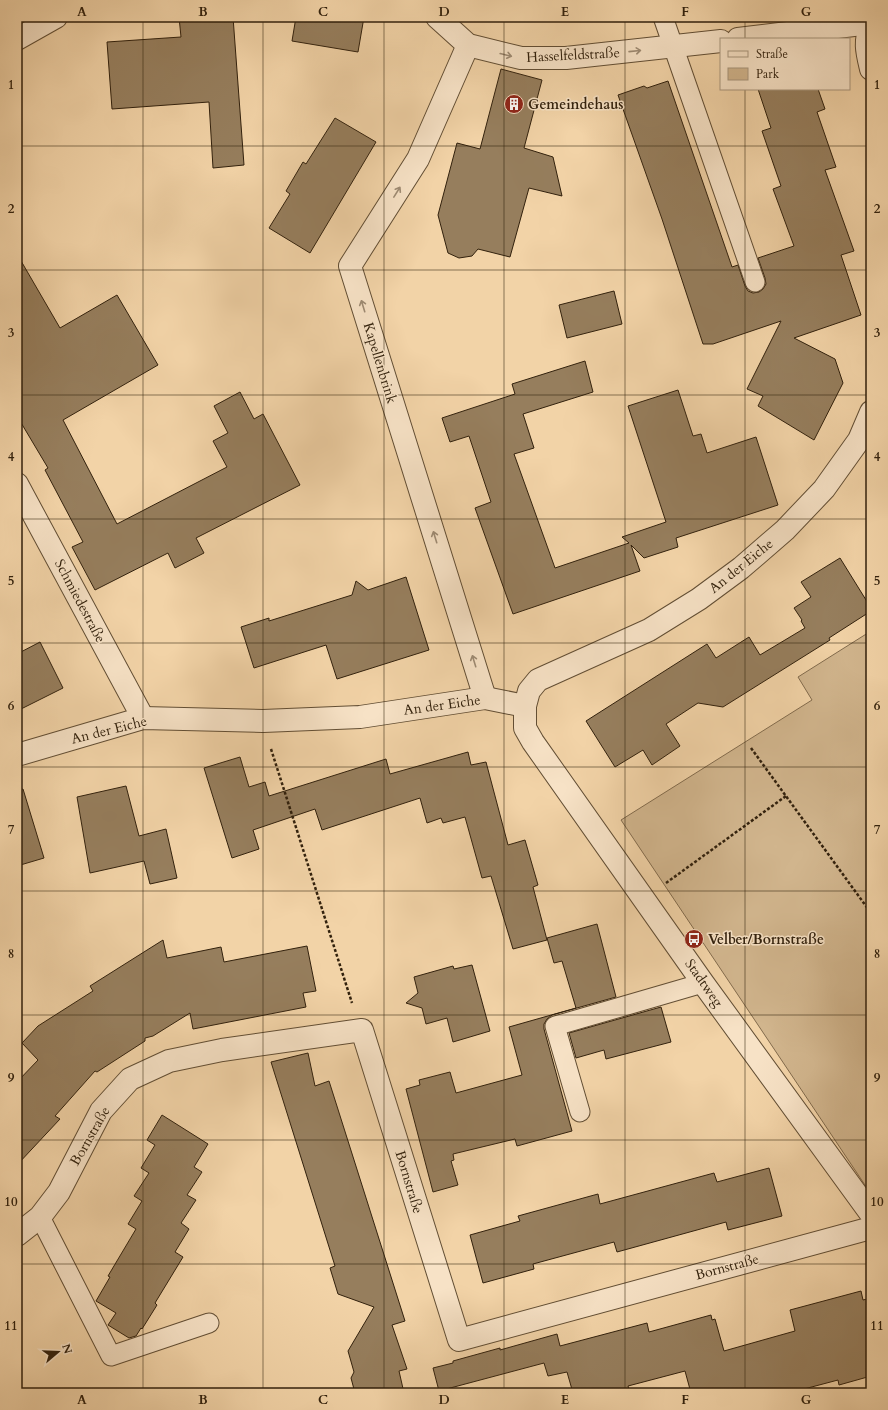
<svg xmlns="http://www.w3.org/2000/svg" width="888" height="1410" viewBox="0 0 888 1410" font-family="Cardo,serif">
	<style>
		.green { fill: #d1b58d; stroke: #826b4d }
		.building { fill: #967e5d; stroke: #32210d }
		.lines { fill: none; stroke-linecap: round; stroke-linejoin: round }
		.service-casing { stroke: #624e34; stroke-width: 21 }
		.minor-casing { stroke: #624e34; stroke-width: 24 }
		.tertiary-casing { stroke: #624e34; stroke-width: 24 }
		.path { stroke: #32210d; stroke-width: 2.5; stroke-dasharray: 3 2; stroke-linecap: butt }
		.service { stroke: #f7e2c6; stroke-width: 19 }
		.minor { stroke: #f7e2c6; stroke-width: 22 }
		.tertiary { stroke: #f7e2c6; stroke-width: 22 }
		.oneway { stroke: #9e8b73 }
		.grid { fill: none; stroke: #32210d; stroke-width: 1; stroke-opacity: 0.55 }
		.labels { text-anchor: middle; dominant-baseline: central; stroke-width: 3; stroke-linejoin: round; paint-order: stroke }
		.street-label { font-size: 14px; fill: #32210d; stroke: #f7e2c6 }
		.poi-label { font-size: 14px; font-weight: bold; fill: #32210d; stroke: #f7e2c6; text-anchor: start }
		.neatline { fill: none; stroke: #32210d; stroke-width: 1.5 }
		.grid-label { font-size: 13px; text-anchor: middle; font-weight: bold; fill: #32210d }
	</style>
	<rect width="100%" height="100%" fill="#f2d3a7"/>
	<filter id="stains"><feTurbulence type="fractalNoise" baseFrequency=".005" numOctaves="4"/><feColorMatrix values="0 0 0 0 .2 0 0 0 0 .09 0 0 0 0 .02 0 0 0 .5 -.17"/></filter>
	<radialGradient id="worn" r=".72"><stop offset=".6" stop-color="#630" stop-opacity="0"/><stop offset="1" stop-color="#630" stop-opacity=".3"/></radialGradient>
	<!-- green -->
	<polygon class="green" points="871,631 871,1194 621,820 812,700 798,677"/>
	<!-- building -->
	<g class="building">
		<polygon points="179,17 233,17 244,165 213,168 209,102 112,109 107,42 181,37"/>
		<polygon points="296,17 364,17 358,52 292,41"/>
		<polygon points="501,69 542,80 524,148 553,157 562,196 529,188 510,257 478,249 472,256 459,258 448,253 438,215 457,143 480,149"/>
		<polygon points="668,81 732,267 738,265 745,286 748,291 753,293 759,292 763,289 766,284 765,278 758,258 794,246 773,189 781,186 762,131 771,128 758,89 818,89 825,109 817,112 836,167 825,170 854,251 841,255 861,315 794,338 835,359 843,383 814,440 758,406 763,396 747,389 781,321 713,344 703,344 662,219 618,95 644,86 647,88"/>
		<polygon points="335,118 376,142 310,253 269,228 290,194 286,191 303,162 306,164"/>
		<polygon points="17,254 60,328 117,295 158,365 63,420 117,524 227,467 213,441 228,433 214,406 240,392 254,419 263,414 300,485 196,538 204,553 175,568 168,553 95,590 72,547 83,542 45,470 48,468 17,416"/>
		<polygon points="614,291 622,324 567,338 559,305"/>
		<polygon points="585,361 593,392 523,414 534,448 514,454 555,568 629,543 622,537 666,522 628,406 678,390 693,436 701,434 707,453 756,437 778,505 676,538 678,547 644,558 631,545 640,571 513,614 475,508 491,502 469,436 450,442 442,418 515,394 512,384"/>
		<polygon points="840,558 871,608 871,611 829,638 830,640 723,707 698,703 666,724 680,746 652,765 643,750 615,767 586,721 707,644 716,658 749,637 760,655 805,628 801,621 802,620 794,608 811,597 801,582"/>
		<polygon points="406,577 429,650 337,679 326,645 254,668 241,627 269,618 269,621 352,595 356,581 368,590"/>
		<polygon points="40,642 63,688 17,711 17,654"/>
		<polygon points="468,752 471,765 486,762 508,845 525,840 538,885 533,887 547,940 513,949 491,876 482,878 465,817 443,823 441,818 427,823 420,798 322,830 315,809 253,830 259,849 232,858 204,768 240,757 249,787 265,782 269,796 386,759 390,774"/>
		<polygon points="126,786 139,836 166,829 177,878 150,884 144,861 90,873 77,797"/>
		<polygon points="23,789 44,858 17,866 17,790"/>
		<polygon points="597,924 616,997 552,1015 547,1019 544,1024 544,1029 572,1131 517,1146 515,1139 453,1154 454,1160 451,1161 458,1185 433,1192 406,1089 420,1085 419,1080 450,1072 456,1093 522,1075 509,1027 576,1008 562,961 554,963 547,938"/>
		<polygon points="163,940 167,958 221,947 224,962 307,946 316,991 303,993 306,1007 193,1029 190,1013 153,1036 145,1038 145,1041 97,1072 95,1071 55,1116 60,1119 17,1165 17,1082 38,1060 22,1043 38,1026 93,991 90,986"/>
		<polygon points="472,965 490,1031 453,1042 447,1018 426,1024 422,1008 406,1003 418,993 414,977 453,966 454,969"/>
		<polygon points="661,1007 671,1042 606,1059 604,1050 576,1058 569,1033"/>
		<polygon points="308,1053 315,1086 329,1081 405,1321 392,1325 407,1369 399,1371 404,1393 355,1393 351,1378 354,1372 348,1351 374,1307 338,1294 330,1268 335,1266 271,1062"/>
		<polygon points="162,1115 208,1144 194,1167 202,1172 187,1195 196,1200 181,1223 189,1229 175,1252 183,1257 155,1303 157,1305 142,1329 141,1328 136,1336 129,1338 108,1325 116,1313 96,1301 110,1277 108,1276 136,1229 128,1224 142,1201 134,1196 149,1173 141,1168 155,1145 147,1140"/>
		<polygon points="769,1168 782,1216 728,1230 726,1222 617,1252 614,1242 533,1264 534,1269 483,1283 470,1235 520,1221 518,1216 598,1194 600,1204 714,1173 717,1182"/>
		<polygon points="861,1291 863,1300 871,1298 871,1376 839,1385 838,1380 789,1393 691,1393 685,1371 628,1386 629,1389 616,1393 573,1393 567,1372 548,1376 544,1363 439,1391 433,1368 453,1363 453,1361 500,1348 500,1350 557,1334 560,1346 647,1323 649,1332 711,1315 712,1320 715,1319 724,1351 795,1331 790,1310"/>
	</g>
	<g class="lines">
		<defs>
			<g id="service">
				<polyline points="663,17 755,282"/>
				<polyline points="580,1112 555,1026 703,983"/>
				<polyline points="40,1217 111,1356 209,1323"/>
			</g>
			<g id="minor">
				<polyline points="437,17 468,45 521,58 566,58 721,41"/>
				<polyline points="17,39 56,17"/>
				<polyline points="738,39 862,24 871,25"/>
				<polyline points="468,45 418,159 350,266 485,698"/>
				<polyline points="17,484 143,718"/>
				<polyline points="17,755 143,718 263,721 360,717 485,698 525,706"/>
				<polyline points="17,1235 40,1217 59,1192 101,1111 130,1079 169,1061 222,1050 362,1030 459,1340 871,1228"/>
			</g>
			<g id="tertiary">
				<path d="M871,25C864,42 867,52 871,69"/>
				<polyline points="871,412 859,440 824,489 785,530 741,568 699,599 649,630 538,680 529,691 525,706 525,728 533,742 703,983 871,1214"/>
			</g>
		</defs>
		<!-- service casing -->
		<use href="#service" class="service-casing"/>
		<!-- minor casing -->
		<use href="#minor" class="minor-casing"/>
		<!-- tertiary casing -->
		<use href="#tertiary" class="tertiary-casing"/>
		<!-- path -->
		<g class="path">
			<polyline points="751,748 871,913"/>
			<polyline points="271,749 352,1003"/>
			<polyline points="666,883 786,796"/>
		</g>
		<!-- service -->
		<use href="#service" class="service"/>
		<!-- minor -->
		<use href="#minor" class="minor"/>
		<!-- tertiary -->
		<use href="#tertiary" class="tertiary"/>
	</g>
	<!-- one-way arrows -->
	<defs><path id="oneway-shaft" d="M-6 0H5M1.5-3L5.5 0L1.5 3" fill="none" stroke-width="1.6" stroke-linecap="round" stroke-linejoin="round"/></defs>
	<g class="oneway">
		<use href="#oneway-shaft" transform="translate(635 51) rotate(-6)"/>
		<use href="#oneway-shaft" transform="translate(506 55) rotate(14)"/>
		<use href="#oneway-shaft" transform="translate(397 192) rotate(-58)"/>
		<use href="#oneway-shaft" transform="translate(363 306) rotate(-107)"/>
		<use href="#oneway-shaft" transform="translate(435 537) rotate(-107)"/>
		<use href="#oneway-shaft" transform="translate(474 661) rotate(-107)"/>
	</g>
	<!-- grid -->
	<path class="grid" d="M143,17V1393M263,17V1393M384,17V1393M504,17V1393M625,17V1393M745,17V39M745,89V1393M17,146H871M17,270H871M17,395H871M17,519H871M17,643H871M17,767H871M17,891H871M17,1015H871M17,1140H871M17,1264H871"/>
	<!-- icons -->
	<defs>
		<symbol id="building-disc" viewBox="-11 -11 22 22"><circle r="9.5" fill="#8f2418" stroke="#f7e2c6"/><path d="M-4-6H4V6H1V3H-1V6H-4ZM-2.5-4.3h1.7v1.8h-1.7ZM.8-4.3h1.7v1.8H.8ZM-2.5-1h1.7V.8h-1.7ZM.8-1h1.7V.8H.8Z" fill="#fff"/></symbol>
		<symbol id="bus-disc" viewBox="-11 -11 22 22"><circle r="9.5" fill="#8f2418" stroke="#f7e2c6"/><path d="M-5-6H5V4H4V6H2V4H-2V6H-4V4H-5ZM-3.5-4V0h7V-4ZM-3.5 1.2v1.5H-2V1.2ZM2 1.2v1.5H3.5V1.2Z" fill="#fff"/></symbol>
	</defs>
	<g fill-rule="evenodd">
		<use href="#building-disc" x="503" y="93" width="22" height="22"/>
		<use href="#bus-disc" x="683" y="928" width="22" height="22"/>
	</g>
	<g class="labels">
		<!-- street labels -->
		<g class="street-label">
			<text transform="translate(573 55) rotate(-3)">Hasselfeldstraße</text>
			<text transform="translate(380 363) rotate(73)">Kapellenbrink</text>
			<text transform="translate(741 566) rotate(-39)">An der Eiche</text>
			<text transform="translate(80 601) rotate(62)">Schmiedestraße</text>
			<text transform="translate(442 705) rotate(-8)">An der Eiche</text>
			<text transform="translate(109 730) rotate(-14)">An der Eiche</text>
			<text transform="translate(704 983) rotate(55)">Stadtweg</text>
			<text transform="translate(90 1136) rotate(-60)">Bornstraße</text>
			<text transform="translate(409 1182) rotate(73)">Bornstraße</text>
			<text transform="translate(727 1267) rotate(-15)">Bornstraße</text>
		</g>
		<!-- poi labels -->
		<g class="poi-label">
			<text x="528" y="104">Gemeindehaus</text>
			<text x="708" y="939">Velber/Bornstraße</text>
		</g>
	</g>
	<!-- margin -->
	<rect width="888" height="1410" fill="none" stroke="#f2d3a7" stroke-width="44"/>
	<!-- legend -->
	<rect x="720" y="38" width="130" height="52" fill="#f7e2c6" stroke="#a8957c"/>
	<rect x="728" y="51" width="20" height="6" fill="#f7e2c6" stroke="#a8957c"/>
	<text x="756" y="58" font-size="12" fill="#32210d">Straße</text>
	<rect x="728" y="68" width="20" height="12" fill="#d1b58d" stroke="#a8957c"/>
	<text x="756" y="78" font-size="12" fill="#32210d">Park</text>
	<!-- north arrow -->
	<g transform="translate(58 1352) rotate(71)" stroke="#f7e2c6" stroke-width="3" paint-order="stroke">
	<path d="M0-3L7 15L0 10L-7 15Z" fill="#32210d"/>
	<text y="-6" font-size="11" font-weight="bold" text-anchor="middle" fill="#32210d">N</text>
	</g>
	<rect x="22" y="22" width="844" height="1366" class="neatline"/>
	<g class="grid-label">
		<text x="82" y="16">A</text>
		<text x="203" y="16">B</text>
		<text x="323" y="16">C</text>
		<text x="444" y="16">D</text>
		<text x="565" y="16">E</text>
		<text x="685" y="16">F</text>
		<text x="806" y="16">G</text>
		<text x="11" y="89">1</text>
		<text x="877" y="89">1</text>
		<text x="11" y="213">2</text>
		<text x="877" y="213">2</text>
		<text x="11" y="337">3</text>
		<text x="877" y="337">3</text>
		<text x="11" y="461">4</text>
		<text x="877" y="461">4</text>
		<text x="11" y="585">5</text>
		<text x="877" y="585">5</text>
		<text x="11" y="710">6</text>
		<text x="877" y="710">6</text>
		<text x="11" y="834">7</text>
		<text x="877" y="834">7</text>
		<text x="11" y="958">8</text>
		<text x="877" y="958">8</text>
		<text x="11" y="1082">9</text>
		<text x="877" y="1082">9</text>
		<text x="11" y="1206">10</text>
		<text x="877" y="1206">10</text>
		<text x="11" y="1330">11</text>
		<text x="877" y="1330">11</text>
		<text x="82" y="1404">A</text>
		<text x="203" y="1404">B</text>
		<text x="323" y="1404">C</text>
		<text x="444" y="1404">D</text>
		<text x="565" y="1404">E</text>
		<text x="685" y="1404">F</text>
		<text x="806" y="1404">G</text>
	</g>
	<rect width="100%" height="100%" filter="url(#stains)"/>
	<rect width="100%" height="100%" fill="url(#worn)"/>
</svg>
